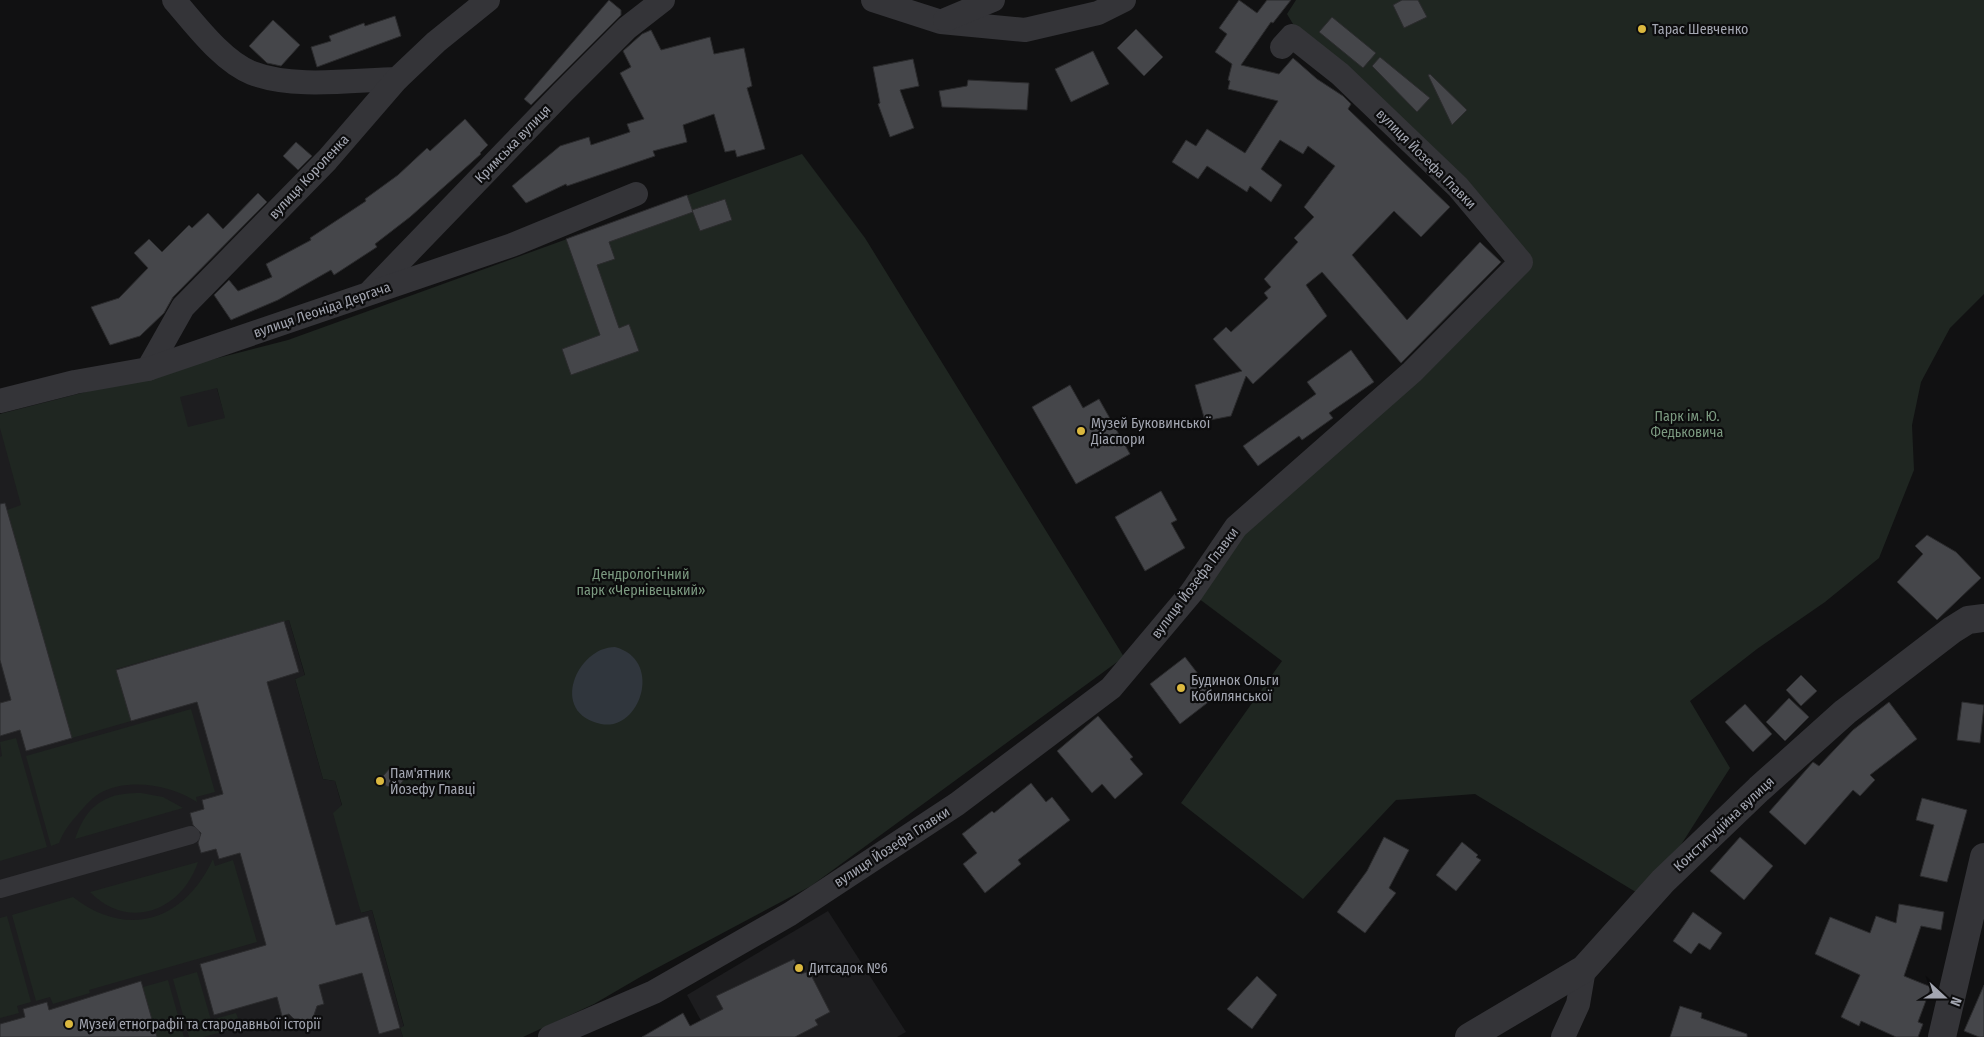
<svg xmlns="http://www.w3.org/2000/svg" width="1984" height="1037" viewBox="0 0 1984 1037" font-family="'Fira Sans Condensed',sans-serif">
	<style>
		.built { fill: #1d1d1f }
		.green { fill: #1f2621; fill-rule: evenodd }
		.water { fill: #30363d }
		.building { fill: #45464a; stroke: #2b2b2d }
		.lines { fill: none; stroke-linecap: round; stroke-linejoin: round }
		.pedestrian { stroke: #343438; stroke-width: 18 }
		.minor { stroke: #343438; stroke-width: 24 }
		.tertiary { stroke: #343438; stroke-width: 28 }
		.poi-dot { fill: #dbb83f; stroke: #0c0c0d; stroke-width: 2 }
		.labels { text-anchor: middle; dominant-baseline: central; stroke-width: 4.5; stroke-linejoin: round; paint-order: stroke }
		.poi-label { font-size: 14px; fill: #a3a6b1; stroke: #0c0c0d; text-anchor: start }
		.street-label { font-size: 14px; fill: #a3a6b1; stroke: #0c0c0d }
		.park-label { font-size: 14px; fill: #7c9a81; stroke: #0c0c0d }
	</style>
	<rect width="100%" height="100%" fill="#111112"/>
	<!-- built -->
	<g class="built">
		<polygon points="209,361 284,621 289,620 305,676 295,679 323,779 335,781 342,806 361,913 372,910 404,1027 400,1028 403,1037 0,1037 0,414"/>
		<polygon points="828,911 906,1032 897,1037 710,1037 687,995"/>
	</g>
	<!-- green -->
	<g class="green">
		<polygon points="1296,0 1984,0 1984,294 1950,328 1921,382 1912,425 1914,470 1879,558 1825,602 1757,649 1690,701 1730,768 1670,862 1639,894 1475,794 1396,800 1303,899 1181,803 1282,661 1198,598 1241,535 1531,261 1296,29 1287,14"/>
		<path d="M802,154L865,238L1124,657L811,886L642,976L594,1004L523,1037H403L400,1028L404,1026L372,910L361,913L333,813L342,805L335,781L323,779L295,679L305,675L289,620L116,669L131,721L72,738L7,510L21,505L0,428V414L288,340ZM217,388L225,418L188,427L180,397Z"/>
		<path d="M191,709L215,792L196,797L197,802C172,786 133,778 104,791C93,796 85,806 78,814C70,823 63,832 59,843L51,846L26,756Z"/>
		<polygon points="16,738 47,847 0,861 0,757 2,756 0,742"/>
		<path d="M141,793L163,797L183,808L75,839C86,805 106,792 141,793Z"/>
		<path d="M213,859L215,866L233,860L257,942L89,990L90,993L53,1004L50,997L36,1001L12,915L73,897C128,940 185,920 213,859Z"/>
		<path d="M198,862C182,910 129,932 90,892Z"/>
		<polygon points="7,916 31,1002 17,1006 19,1013 0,1018 0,918"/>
		<polygon points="197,972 211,1020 236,1013 239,1021 242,1021 238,1028 203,1037 189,1037 173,979"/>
		<polygon points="168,980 184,1037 157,1037 143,987"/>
	</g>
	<!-- water -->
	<path class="water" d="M615,647C664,660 640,732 601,724C548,713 577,647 615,647Z"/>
	<!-- building -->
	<g class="building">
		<polygon points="609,0 621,10 621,15 531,105 524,99"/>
		<polygon points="1239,0 1257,13 1267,0 1291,0 1273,23 1271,22 1241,65 1279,74 1293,58 1317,79 1343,96 1351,104 1348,109 1450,207 1421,237 1394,211 1352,255 1407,320 1480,242 1501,262 1401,363 1322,272 1306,285 1327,316 1253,384 1246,376 1231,416 1205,421 1195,385 1242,371 1213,339 1226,327 1231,332 1268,298 1264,293 1271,287 1264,279 1298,242 1294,238 1314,217 1304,207 1335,166 1308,146 1303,154 1280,140 1261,169 1282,185 1271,202 1250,186 1247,192 1207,166 1198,179 1172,162 1186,140 1196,146 1207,129 1245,153 1278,101 1228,89 1230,81 1228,80 1232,64 1215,52 1227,34 1219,28"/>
		<polygon points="1402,0 1418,0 1427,17 1404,28 1393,5"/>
		<polygon points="395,16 401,36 317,67 311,47 331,41 329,36 364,23 365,26"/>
		<polygon points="1332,17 1376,53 1363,68 1319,32"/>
		<polygon points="273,20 300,45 281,66 267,63 249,46"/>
		<polygon points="1136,29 1163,57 1144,76 1117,48"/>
		<polygon points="651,30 661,50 710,37 714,54 744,48 752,86 747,88 765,149 737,157 735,150 725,152 714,114 683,125 687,142 653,151 655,156 567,186 566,184 526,203 512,186 560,146 589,137 591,145 630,132 627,124 644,119 620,73 631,67 623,51 642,34"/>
		<polygon points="1093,51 1109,84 1071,102 1055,69"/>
		<polygon points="1380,57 1430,98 1417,112 1372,66"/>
		<polygon points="913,59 919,86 900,90 914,128 890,137 878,104 880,103 873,67"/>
		<polygon points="1430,74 1467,110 1452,125 1428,75"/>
		<polygon points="968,80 1029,83 1027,110 942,107 939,91 967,86"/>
		<polygon points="465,119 488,145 480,153 481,154 410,217 375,244 377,247 334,275 331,270 278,300 231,320 214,295 229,280 238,291 272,277 266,264 311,240 310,238 366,201 365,199 398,175 427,148 430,151"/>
		<polygon points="296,142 312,156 298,170 283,156"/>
		<polygon points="258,193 267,202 173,297 164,313 140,336 110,345 91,307 119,298 148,268 134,253 149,239 162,252 189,225 192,228 208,213 223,229"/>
		<polygon points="687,195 693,212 609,242 615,259 597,265 619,328 629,324 639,351 571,375 562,349 600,335 566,239"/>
		<polygon points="725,199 732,220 700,231 692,210"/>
		<polygon points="1351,350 1374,382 1329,413 1333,418 1302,440 1299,436 1258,466 1243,446 1316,394 1307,382"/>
		<polygon points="1070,385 1083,408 1099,399 1130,454 1076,484 1032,407"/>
		<polygon points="1161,491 1177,520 1171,523 1185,548 1145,571 1115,517"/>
		<polygon points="5,503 72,738 26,751 20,730 0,736 0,703 11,700 0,660 0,504"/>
		<polygon points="1927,535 1956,552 1981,578 1937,620 1897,582 1923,554 1915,546"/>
		<polygon points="284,621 299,672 267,682 336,925 368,916 400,1028 379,1034 362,973 319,985 324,1004 317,1006 311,1024 302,1027 289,1014 282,1016 277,997 214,1015 200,964 266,945 240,853 219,859 216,849 201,853 198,843 201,833 193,825 190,813 204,809 202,800 223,794 197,702 131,721 116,670"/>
		<polygon points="1185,657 1212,692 1208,696 1211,700 1180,724 1150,684"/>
		<polygon points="1801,675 1817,691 1801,706 1786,690"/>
		<polygon points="1789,698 1809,717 1785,741 1766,722"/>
		<polygon points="1889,702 1917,739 1870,775 1875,780 1860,796 1853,790 1805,845 1769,812 1813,762 1819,766 1853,730"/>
		<polygon points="1962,702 1984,705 1980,743 1957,740"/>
		<polygon points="1745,704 1772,734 1753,752 1725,722"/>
		<polygon points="1098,716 1133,757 1130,759 1143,774 1115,799 1102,784 1092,793 1057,751"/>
		<polygon points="390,768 400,771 403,781 396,789 386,786 383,776"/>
		<polygon points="1031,783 1046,802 1052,797 1070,820 1018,860 1021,864 985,893 963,864 977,853 962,834 992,811 994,813"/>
		<polygon points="1922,798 1967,810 1947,882 1920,876 1934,825 1916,820"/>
		<polygon points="1384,837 1409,850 1389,888 1396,893 1365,933 1337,912 1367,871"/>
		<polygon points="1740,837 1773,866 1744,900 1710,871"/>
		<polygon points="1462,842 1478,855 1476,857 1481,860 1456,891 1436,875"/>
		<polygon points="1899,904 1944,912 1941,930 1921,926 1904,976 1931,987 1918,1022 1923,1024 1918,1037 1896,1037 1861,1021 1859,1026 1841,1017 1860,975 1815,954 1830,917 1870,933 1876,916 1896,923"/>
		<polygon points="1693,912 1722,933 1710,950 1699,943 1691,954 1673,941"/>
		<polygon points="794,959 801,974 809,971 830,1012 815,1020 818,1025 795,1037 642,1037 683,1013 690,1026 723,1009 716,996"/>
		<polygon points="1257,976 1277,995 1252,1029 1227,1009"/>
		<polygon points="141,981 157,1037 0,1037 0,1024 25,1017 23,1009 47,1002 49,1010"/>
		<polygon points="1984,985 1984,1037 1979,1037 1964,1031"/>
		<polygon points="1680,1006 1702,1013 1701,1018 1747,1034 1747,1037 1670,1037"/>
	</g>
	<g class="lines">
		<!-- pedestrian -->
		<polyline class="pedestrian" points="0,889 191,835"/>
		<!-- minor -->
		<g class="minor">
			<path d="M174,0C195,24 222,61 252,73C293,89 353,80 397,79"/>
			<polyline points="873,0 941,22 1025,30 1098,13 1124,0"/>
			<polyline points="945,20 993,0"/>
			<polyline points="372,290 562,93 627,28 663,0"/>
			<polyline points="148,369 183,307 327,160 397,79 436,42 488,0"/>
			<polyline points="0,401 75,382 148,369 512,245 636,194"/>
			<polyline points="550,1037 654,992 790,914 957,804 1111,688 1191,593 1236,527 1412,372 1521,262 1458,187 1340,74 1292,36 1282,47"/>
			<polyline points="1563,1037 1578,1004 1584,969"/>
		</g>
		<!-- tertiary -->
		<g class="tertiary">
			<polyline points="1469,1037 1584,969 1663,881 1759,789 1845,712 1952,630 1968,620 1984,618"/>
			<polyline points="1942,1037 1984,857"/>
		</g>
	</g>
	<!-- markers -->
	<g class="poi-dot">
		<circle cx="1642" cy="29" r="5"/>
		<circle cx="1081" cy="431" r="5"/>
		<circle cx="1181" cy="688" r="5"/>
		<circle cx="380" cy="781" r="5"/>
		<circle cx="799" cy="968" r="5"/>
		<circle cx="69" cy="1024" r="5"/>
	</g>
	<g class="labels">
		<!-- poi labels -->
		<g class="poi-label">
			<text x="1652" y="29">Тарас Шевченко</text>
			<text x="1091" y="423">Музей Буковинської<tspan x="1091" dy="16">Діаспори</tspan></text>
			<text x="1191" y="680">Будинок Ольги<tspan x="1191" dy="16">Кобилянської</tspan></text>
			<text x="390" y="773">Пам'ятник<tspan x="390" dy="16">Йозефу Главці</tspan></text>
			<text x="809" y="968">Дитсадок №6</text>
			<text x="79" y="1024">Музей етнографії та стародавньої історії</text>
		</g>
		<!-- street labels -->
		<g class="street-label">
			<text transform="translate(513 144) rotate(-46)">Кримська вулиця</text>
			<text transform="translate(1426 159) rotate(45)">вулиця Йозефа Главки</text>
			<text transform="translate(309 177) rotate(-47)">вулиця Короленка</text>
			<text transform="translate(322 310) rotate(-19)">вулиця Леоніда Дергача</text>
			<text transform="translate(1195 583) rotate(-53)">вулиця Йозефа Главки</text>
			<text transform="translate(1724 824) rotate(-43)">Конституційна вулиця</text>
			<text transform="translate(892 847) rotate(-33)">вулиця Йозефа Главки</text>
		</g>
		<!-- park labels -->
		<g class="park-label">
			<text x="1687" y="416">Парк ім. Ю.<tspan x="1687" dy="16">Федьковича</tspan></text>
			<text x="641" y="574">Дендрологічний<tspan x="641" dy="16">парк «Чернівецький»</tspan></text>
		</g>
	</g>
	<!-- north arrow -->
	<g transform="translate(1944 997) rotate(111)" stroke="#0c0c0d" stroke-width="4" paint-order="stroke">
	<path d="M0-4L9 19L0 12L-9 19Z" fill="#a3a6b1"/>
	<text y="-8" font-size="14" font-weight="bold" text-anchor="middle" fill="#a3a6b1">N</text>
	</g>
</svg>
